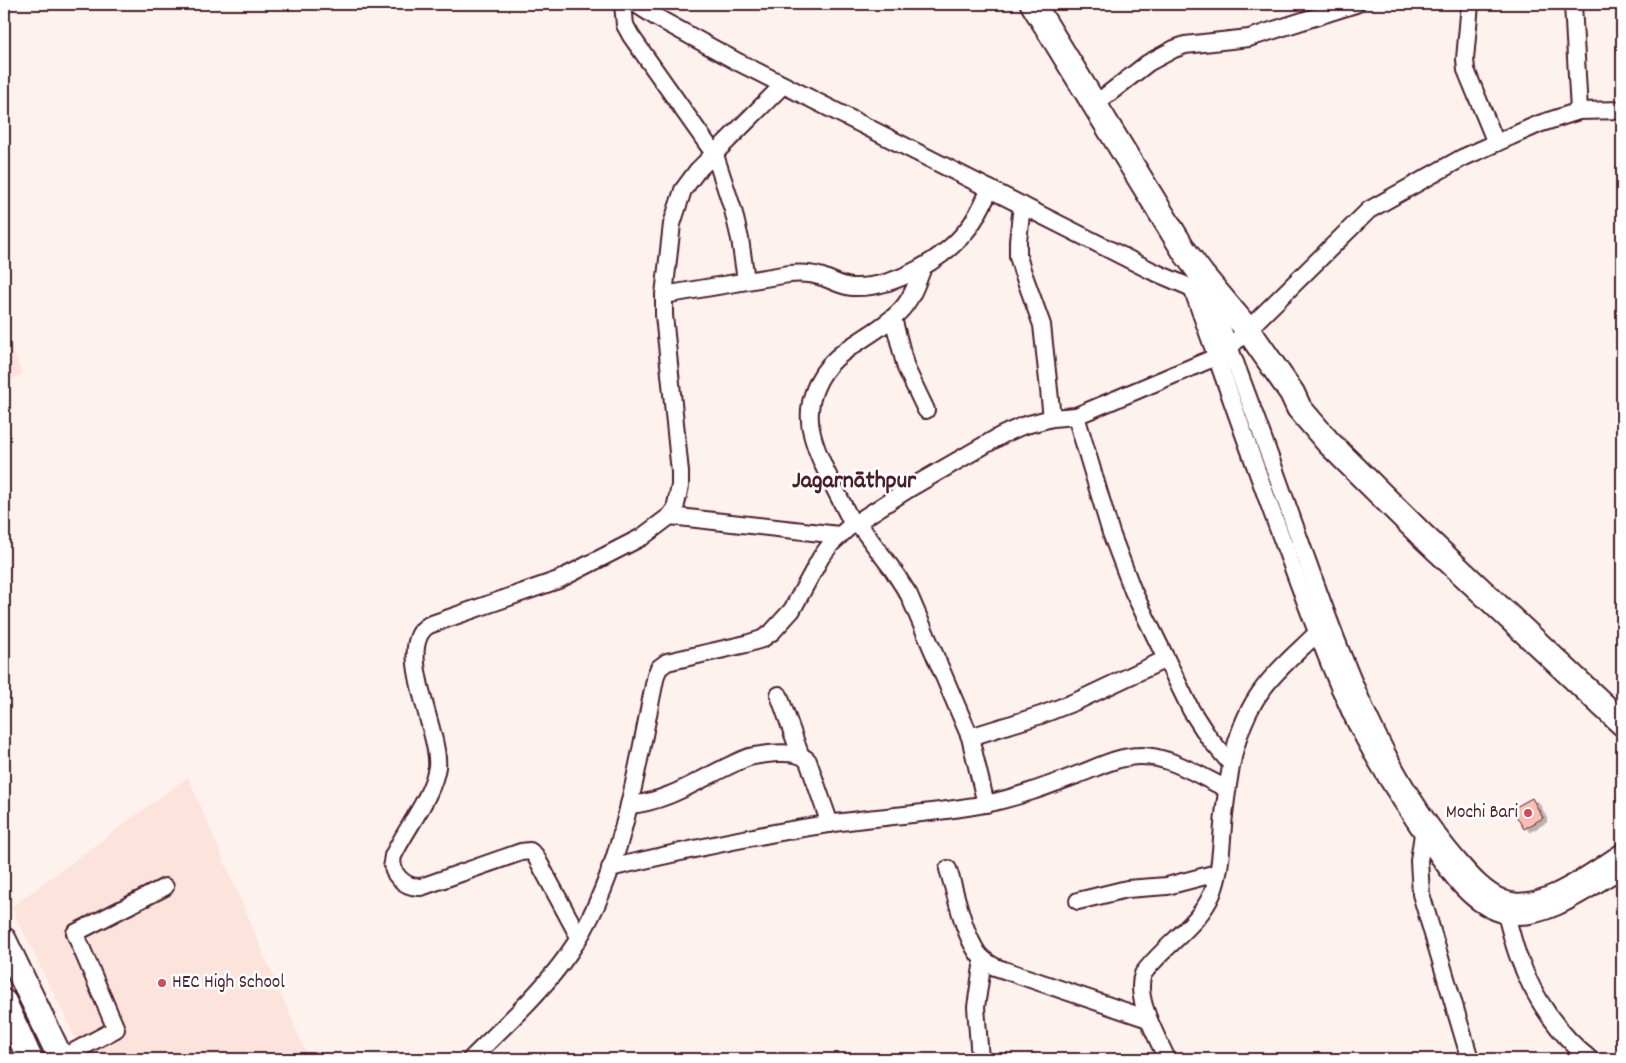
<svg xmlns="http://www.w3.org/2000/svg" width="1626" height="1063" viewBox="0 0 1626 1063" font-family="Dekko,sans-serif">
	<style>
		.built { fill: #fce3dc }
		.building { fill: #f9bfb1; stroke: #4a1f2b; filter: url(#shadow) }
		.lines { fill: none; stroke-linecap: round; stroke-linejoin: round }
		.street-casing { stroke: #4a1f2b; stroke-width: 20 }
		.secondary-casing { stroke: #4a1f2b; stroke-width: 28 }
		.street { stroke: #fff; stroke-width: 16 }
		.secondary { stroke: #fff; stroke-width: 24 }
		.poi-dot { fill: #d1495b; stroke: #fff; stroke-width: 2 }
		.labels { text-anchor: middle; dominant-baseline: central; stroke-width: 5; stroke-linejoin: round; paint-order: stroke }
		.poi-label { font-size: 19px; fill: #4a1f2b; stroke: #fff; text-anchor: end }
		.district-label { font-size: 24px; font-weight: bold; fill: #4a1f2b; stroke: #fff }
	</style>
	<defs>
		<filter id="shadow"><feDropShadow dx="5.5" dy="3" stdDeviation="0" flood-color="#0004"/></filter>
	</defs>
	<rect width="100%" height="100%" fill="#fef2ef"/>
	<filter id="ink" filterUnits="userSpaceOnUse"><feTurbulence type="fractalNoise" baseFrequency=".02" numOctaves="2"/><feDisplacementMap in="SourceGraphic" scale="10" xChannelSelector="R" yChannelSelector="G"/><feConvolveMatrix kernelMatrix="1 2 1 2 8 2 1 2 1" color-interpolation-filters="sRGB"/></filter>
	<g filter="url(#ink)">
		<!-- built -->
		<g class="built">
			<polygon points="4,333 23,374 4,384"/>
			<polygon points="188,777 309,1059 86,1059 11,907"/>
		</g>
		<!-- building -->
		<polygon class="building" points="1532,798 1543,818 1524,829 1512,809"/>
		<g class="lines">
			<defs>
				<g id="street">
					<polyline points="623,4 625,25 631,36 715,155 733,210 740,239 746,280"/>
					<polyline points="636,4 656,17 738,62 1152,271 1192,288 1201,290"/>
					<polyline points="1470,4 1465,59 1466,70 1496,143"/>
					<polyline points="1573,4 1579,111"/>
					<polyline points="1094,105 1148,63 1174,49 1185,45 1249,38 1356,4"/>
					<polyline points="1022,205 1018,241 1018,256 1022,270 1042,325 1052,418"/>
					<path d="M1192,288C1222,372 1251,456 1282,539C1301,589 1319,640 1340,689C1346,701 1351,715 1358,727C1377,765 1400,800 1424,835C1444,865 1469,908 1507,915C1545,923 1591,887 1622,869"/>
					<path d="M1207,290C1242,377 1273,465 1304,552C1343,660 1382,771 1457,859C1470,874 1485,892 1504,899C1539,913 1593,870 1622,852"/>
					<path d="M664,295L789,274C800,273 809,273 819,276C830,279 840,286 852,287C893,289 946,259 970,226C978,215 984,202 990,189"/>
					<polyline points="893,318 906,368 926,410"/>
					<polyline points="1076,416 1111,533 1133,591 1191,710 1209,738 1231,764"/>
					<polyline points="670,516 839,535"/>
					<polyline points="857,522 893,570 909,595 970,737 986,804"/>
					<path d="M853,525C840,497 819,463 812,434C808,418 809,404 815,389C830,349 869,341 898,313C911,301 917,283 923,267"/>
					<polyline points="779,695 800,754"/>
					<polyline points="970,737 1041,715 1077,701 1166,659"/>
					<path d="M629,805C672,802 709,772 749,757C764,754 798,748 808,761L830,824"/>
					<polyline points="1423,834 1419,861 1421,894 1470,1059"/>
					<path d="M610,868C683,851 755,835 828,824C880,816 933,814 985,804C1019,797 1050,785 1082,773C1100,766 1120,756 1140,756C1168,755 1202,777 1227,789"/>
					<path d="M948,869C956,894 963,931 977,952C981,959 988,963 995,967L1148,1019"/>
					<polyline points="1078,901 1127,889 1167,886 1217,873"/>
					<path d="M1506,915C1511,931 1514,948 1521,963C1535,999 1559,1035 1590,1059"/>
					<path d="M579,937L535,855L530,851L521,852L421,887C404,888 389,873 393,856C406,828 432,798 437,767C441,734 393,645 429,625L558,580L642,537L670,516L675,509L680,486V472L664,315V295L672,224L683,190L697,171L783,85"/>
					<polyline points="60,1059 116,1029 75,933 165,887"/>
					<path d="M471,1059C505,1025 542,992 569,953C623,877 637,765 656,675L659,668L667,662L746,644L762,639L772,632L792,610L821,557L831,544L848,528L910,488L1002,435L1022,426L1052,418L1076,416L1216,357L1230,347L1369,210L1462,158L1539,124L1579,111L1622,110"/>
					<polyline points="980,1059 976,1007 983,960"/>
					<path d="M1167,1059C1157,1037 1134,998 1143,974C1163,946 1198,926 1212,894C1222,870 1221,841 1224,815C1229,772 1235,726 1262,690C1277,669 1299,651 1317,633"/>
				</g>
				<g id="secondary">
					<polyline points="1033,4 1185,252 1202,275 1248,330 1292,393 1299,408 1328,442 1424,537 1622,723"/>
					<polyline points="4,940 61,1059"/>
					<polyline points="4,1002 30,1059"/>
				</g>
			</defs>
			<!-- street casing -->
			<use href="#street" class="street-casing"/>
			<!-- secondary casing -->
			<use href="#secondary" class="secondary-casing"/>
			<!-- street -->
			<use href="#street" class="street"/>
			<!-- secondary -->
			<use href="#secondary" class="secondary"/>
		</g>
	</g>
	<!-- markers -->
	<g class="poi-dot">
		<circle cx="1528" cy="813" r="5"/>
		<circle cx="162" cy="983" r="5"/>
	</g>
	<g class="labels">
		<!-- poi labels -->
		<g class="poi-label">
			<text x="1518" y="813">Mochi Bari</text>
			<text x="172" y="983" text-anchor="start">HEC High School</text>
		</g>
		<!-- district labels -->
		<g class="district-label">
			<text x="854" y="482">Jagarnāthpur</text>
		</g>
	</g>
	<!-- margin -->
	<rect width="1626" height="1063" fill="none" stroke="#fff" stroke-width="20"/>
	<rect x="10" y="10" width="1606" height="1043" fill="none" stroke="#4a1f2b" stroke-width="2" filter="url(#ink)"/>
</svg>
